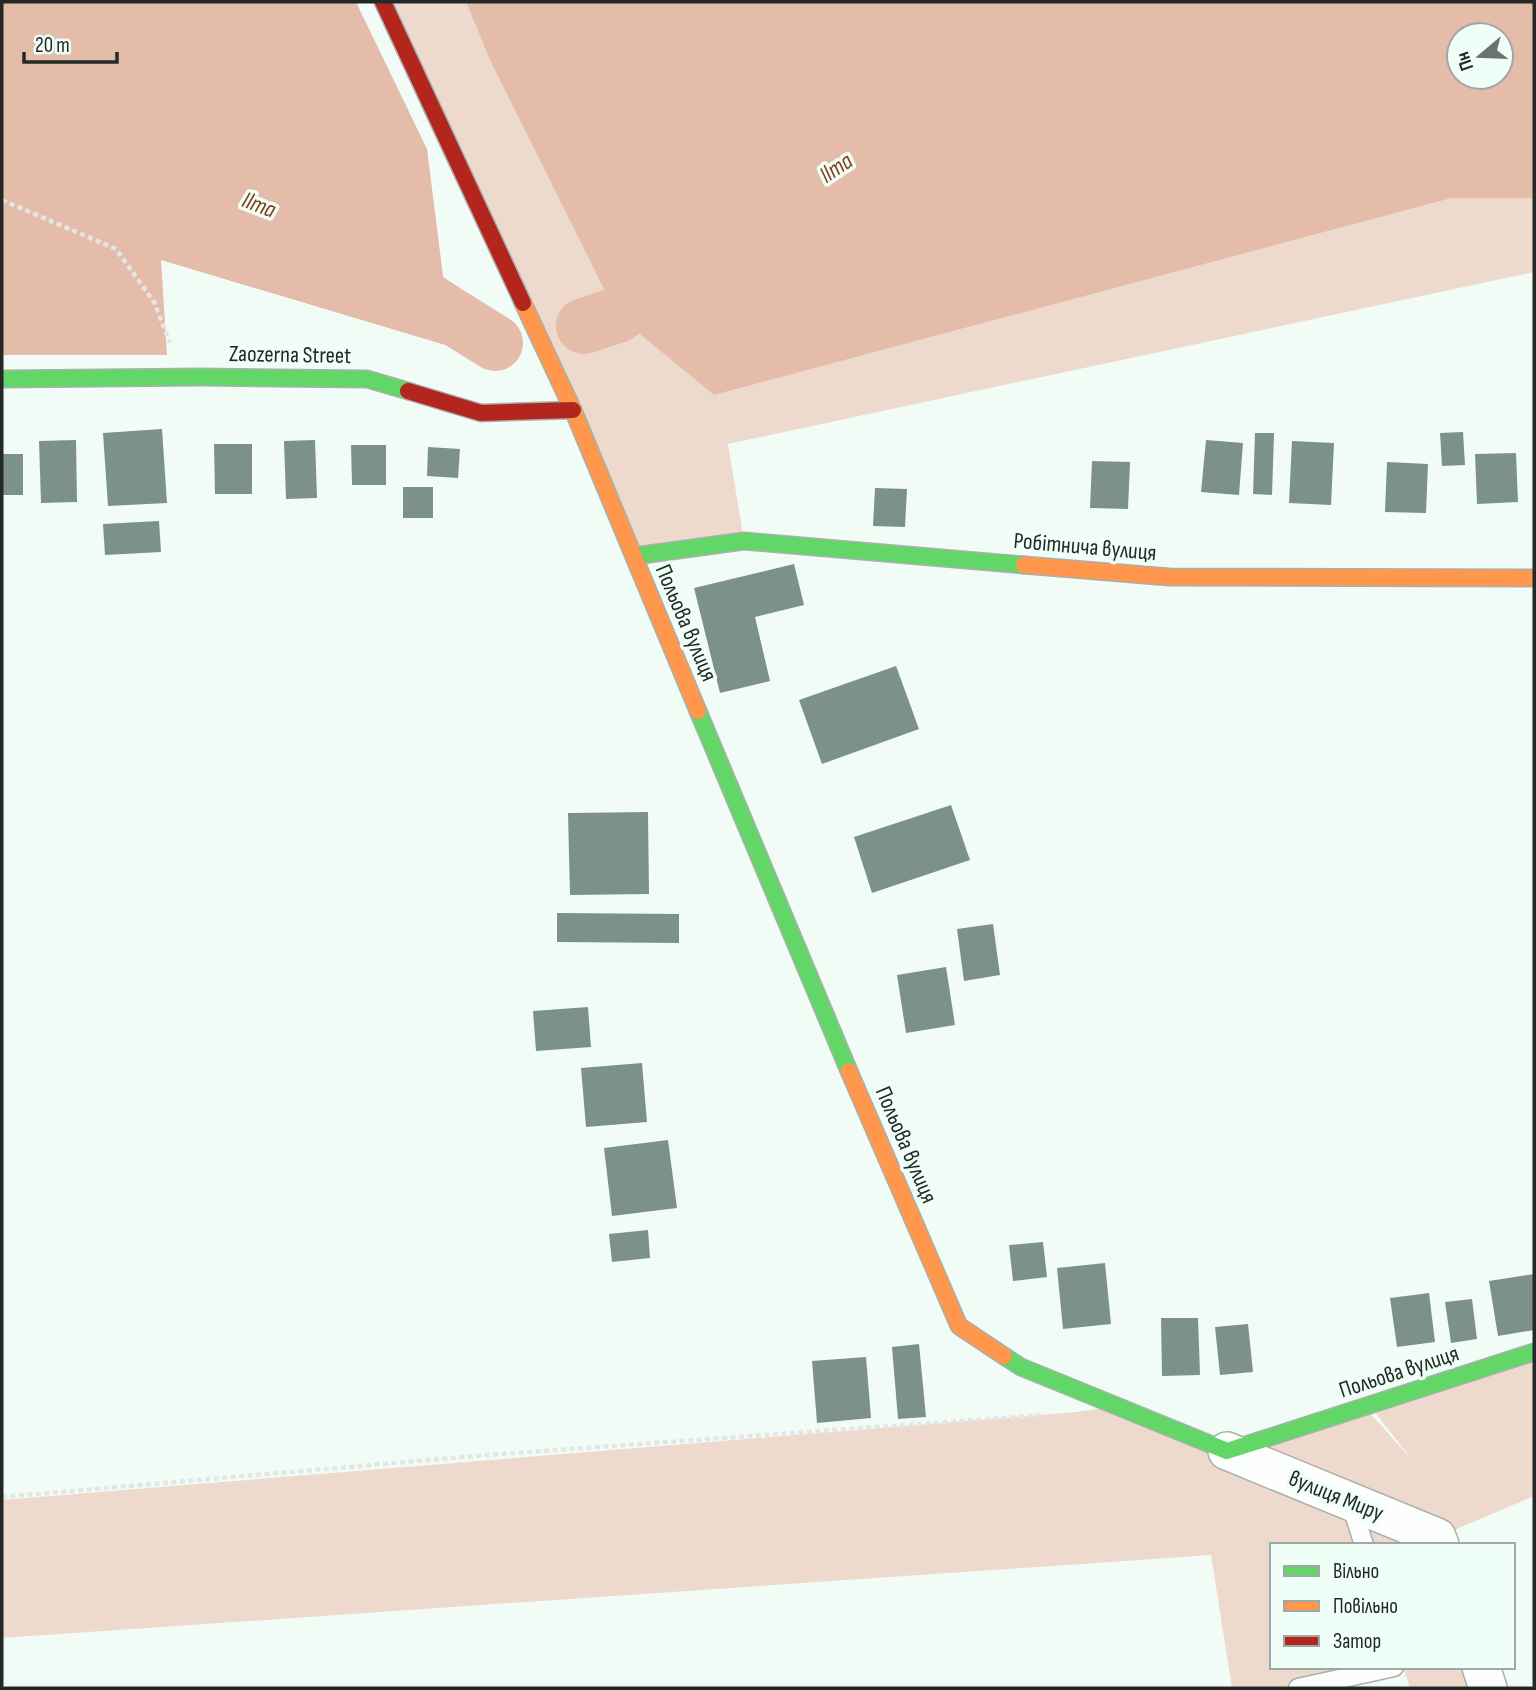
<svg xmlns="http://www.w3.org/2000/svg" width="1536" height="1690" viewBox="0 0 1536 1690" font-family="'Sofia Sans Condensed',sans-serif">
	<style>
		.green { fill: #eddacd }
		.water { fill: #e4bca9; fill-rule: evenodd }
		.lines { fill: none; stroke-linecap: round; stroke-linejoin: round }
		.river { stroke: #e4bca9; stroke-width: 56 }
		.building { fill: #7c918b }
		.lane-casing { stroke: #a9b0ad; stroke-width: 21 }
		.street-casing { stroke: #a9b0ad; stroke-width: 40 }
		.fast-casing { stroke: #a9b0ad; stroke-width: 19 }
		.slow-casing { stroke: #a9b0ad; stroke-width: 19 }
		.jam-casing { stroke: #a9b0ad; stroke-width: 19 }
		.path { stroke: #e4e6e5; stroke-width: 4.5; stroke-dasharray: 5 3.5; stroke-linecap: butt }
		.lane { stroke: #fdfffe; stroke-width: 18 }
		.street { stroke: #fdfffe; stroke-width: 37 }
		.fast { stroke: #63d668; stroke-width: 16 }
		.slow { stroke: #ff974d; stroke-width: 16 }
		.jam { stroke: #b3261e; stroke-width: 16 }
		.labels { text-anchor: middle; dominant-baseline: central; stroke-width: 7; stroke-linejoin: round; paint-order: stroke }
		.street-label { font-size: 23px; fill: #232926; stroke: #effff8 }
		.water-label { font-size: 24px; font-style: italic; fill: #873d18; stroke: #effff8 }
	</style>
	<rect width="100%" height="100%" fill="#f2fcf7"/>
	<!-- green -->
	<g class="green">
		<polygon points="383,2 466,2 489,58 714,395 1452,198 1534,198 1534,272 728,444 744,541 634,556"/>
		<polygon points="1534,1353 1534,1496 1438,1537 1440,1545 1272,1545 1272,1667 1394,1667 1298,1688 1232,1688 1211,1555 2,1638 2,1500 1076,1412 1118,1406 1227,1451 1369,1412 1414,1462 1369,1405"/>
		<polygon points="1403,1667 1481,1667 1489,1688 1410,1688"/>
	</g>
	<!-- water -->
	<g class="water">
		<polygon points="2,2 356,2 427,149 452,347 161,260 167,355 2,355"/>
		<path d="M466,2H1534V198H1452L714,395L617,315L489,58ZM1501,35V77H1459V35Z"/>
	</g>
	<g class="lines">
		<!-- river -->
		<g class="river">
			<polyline points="386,271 436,306 495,343"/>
			<polyline points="584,326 617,315 681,272"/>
		</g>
	</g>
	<!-- building -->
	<g class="building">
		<polygon points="162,429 167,503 108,506 103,433"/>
		<polygon points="1463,432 1465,465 1442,466 1440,433"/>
		<polygon points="1255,433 1274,433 1272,495 1253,494"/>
		<polygon points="76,440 77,502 41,503 39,441"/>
		<polygon points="315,440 317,498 286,499 284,441"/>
		<polygon points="1206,440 1243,443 1239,495 1201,492"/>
		<polygon points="1292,441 1334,443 1331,505 1289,503"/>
		<polygon points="214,444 252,444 252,494 215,494"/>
		<polygon points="351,445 386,445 386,485 352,485"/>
		<polygon points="428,447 460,449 458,478 427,476"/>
		<polygon points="1516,453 1518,502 1477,504 1475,454"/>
		<rect x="2" y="454" width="21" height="41"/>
		<polygon points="1092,461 1130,462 1128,509 1090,508"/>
		<polygon points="1387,462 1428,464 1426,513 1385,512"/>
		<rect x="403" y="487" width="30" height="31"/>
		<polygon points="875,488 907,489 905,527 873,526"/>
		<polygon points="159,521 161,552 105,555 103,524"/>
		<polygon points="794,564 804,605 755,617 770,681 720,693 694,588"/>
		<polygon points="896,666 919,729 822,764 799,700"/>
		<polygon points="951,805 970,860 872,893 854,837"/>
		<polygon points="648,812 649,894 570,895 568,813"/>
		<polygon points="557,913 679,914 679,943 557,942"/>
		<polygon points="993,924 1000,975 964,981 957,929"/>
		<polygon points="946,967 955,1025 906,1033 897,975"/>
		<polygon points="588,1007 591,1047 536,1051 533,1011"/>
		<polygon points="642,1063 647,1122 586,1127 581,1068"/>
		<polygon points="668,1140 677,1208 612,1216 604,1148"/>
		<polygon points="648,1230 650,1258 612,1262 609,1234"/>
		<polygon points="1043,1242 1047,1277 1013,1281 1009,1245"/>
		<polygon points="1105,1263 1111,1324 1063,1329 1057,1268"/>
		<polygon points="1534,1274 1534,1330 1498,1336 1489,1281"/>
		<polygon points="1429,1293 1435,1342 1397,1347 1390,1298"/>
		<polygon points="1472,1299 1477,1339 1451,1343 1445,1302"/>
		<polygon points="1161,1318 1198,1318 1200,1375 1162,1376"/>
		<polygon points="1248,1324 1253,1372 1220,1375 1215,1327"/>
		<polygon points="919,1344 926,1417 898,1419 892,1347"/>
		<polygon points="866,1357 871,1418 817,1423 812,1361"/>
	</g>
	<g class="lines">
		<defs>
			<g id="lane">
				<polyline points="1350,1501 1364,1545"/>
				<polyline points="1298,1688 1394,1667"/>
			</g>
			<g id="street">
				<polyline points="1227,1451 1437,1537 1440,1545"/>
				<polyline points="1481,1667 1488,1688"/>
			</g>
			<g id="fast">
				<polyline points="2,379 201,377 367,379 408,391"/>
				<polyline points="634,556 744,541 1024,565"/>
				<polyline points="698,711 849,1071"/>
				<polyline points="1004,1356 1021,1367 1227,1451 1534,1352"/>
			</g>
			<g id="slow">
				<polyline points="523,303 573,410 698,711"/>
				<polyline points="1024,565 1169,577 1534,578"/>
				<polyline points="849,1071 959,1326 1004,1356"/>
			</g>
			<g id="jam">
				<polyline points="383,2 523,303"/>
				<polyline points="408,391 481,413 573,410"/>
			</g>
		</defs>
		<!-- lane casing -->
		<use href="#lane" class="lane-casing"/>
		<!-- street casing -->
		<use href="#street" class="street-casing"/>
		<!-- fast casing -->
		<use href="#fast" class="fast-casing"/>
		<!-- slow casing -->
		<use href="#slow" class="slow-casing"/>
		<!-- jam casing -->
		<use href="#jam" class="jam-casing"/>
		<!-- path -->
		<g class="path">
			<polyline points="2,200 116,249 154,302 170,343"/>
			<polyline points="2,1497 487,1455 1044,1415"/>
		</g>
		<!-- lane -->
		<use href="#lane" class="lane"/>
		<!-- street -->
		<use href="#street" class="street"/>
		<!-- fast -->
		<use href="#fast" class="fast"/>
		<!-- slow -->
		<use href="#slow" class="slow"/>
		<!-- jam -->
		<use href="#jam" class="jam"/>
	</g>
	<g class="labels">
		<!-- street labels -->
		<g class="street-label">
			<text transform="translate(290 355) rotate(1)">Zaozerna Street</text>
			<text transform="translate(1085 547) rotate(5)">Робітнича вулиця</text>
			<text transform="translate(686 623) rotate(67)">Польова вулиця</text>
			<text transform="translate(906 1145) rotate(67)">Польова вулиця</text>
			<text transform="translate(1399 1372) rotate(-18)">Польова вулиця</text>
			<text transform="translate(1336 1496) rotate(22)">вулиця Миру</text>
		</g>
		<!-- water labels -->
		<g class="water-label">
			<text transform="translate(836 168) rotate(-34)">Ilma</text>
			<text transform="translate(259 205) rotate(21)">Ilma</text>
		</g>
	</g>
	<!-- border -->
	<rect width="1536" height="1690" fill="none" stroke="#232926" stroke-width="7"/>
	<!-- legend -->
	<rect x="1270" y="1543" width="245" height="126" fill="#effff8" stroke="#9da9a4" stroke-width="2"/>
	<rect x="1284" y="1566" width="35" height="10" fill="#63d668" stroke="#9da9a4" stroke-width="2"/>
	<text x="1333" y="1578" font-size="21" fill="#232926">Вільно</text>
	<rect x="1284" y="1601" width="35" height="10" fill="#ff974d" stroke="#9da9a4" stroke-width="2"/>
	<text x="1333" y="1613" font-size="21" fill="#232926">Повільно</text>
	<rect x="1284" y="1636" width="35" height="10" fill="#b3261e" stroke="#9da9a4" stroke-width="2"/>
	<text x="1333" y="1648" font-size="21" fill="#232926">Затор</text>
	<!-- north arrow -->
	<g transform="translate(1480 56) rotate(251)"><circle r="33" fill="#effff8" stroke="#9da9a4" stroke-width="2"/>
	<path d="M0-5L12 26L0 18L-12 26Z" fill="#6b736f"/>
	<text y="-10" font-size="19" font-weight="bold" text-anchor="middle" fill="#232926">Пн</text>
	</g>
	<!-- scale -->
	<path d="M24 52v10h93v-10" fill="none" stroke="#232926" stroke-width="3.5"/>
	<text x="35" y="52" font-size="21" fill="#232926" stroke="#effff8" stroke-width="5" paint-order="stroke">20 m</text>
</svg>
